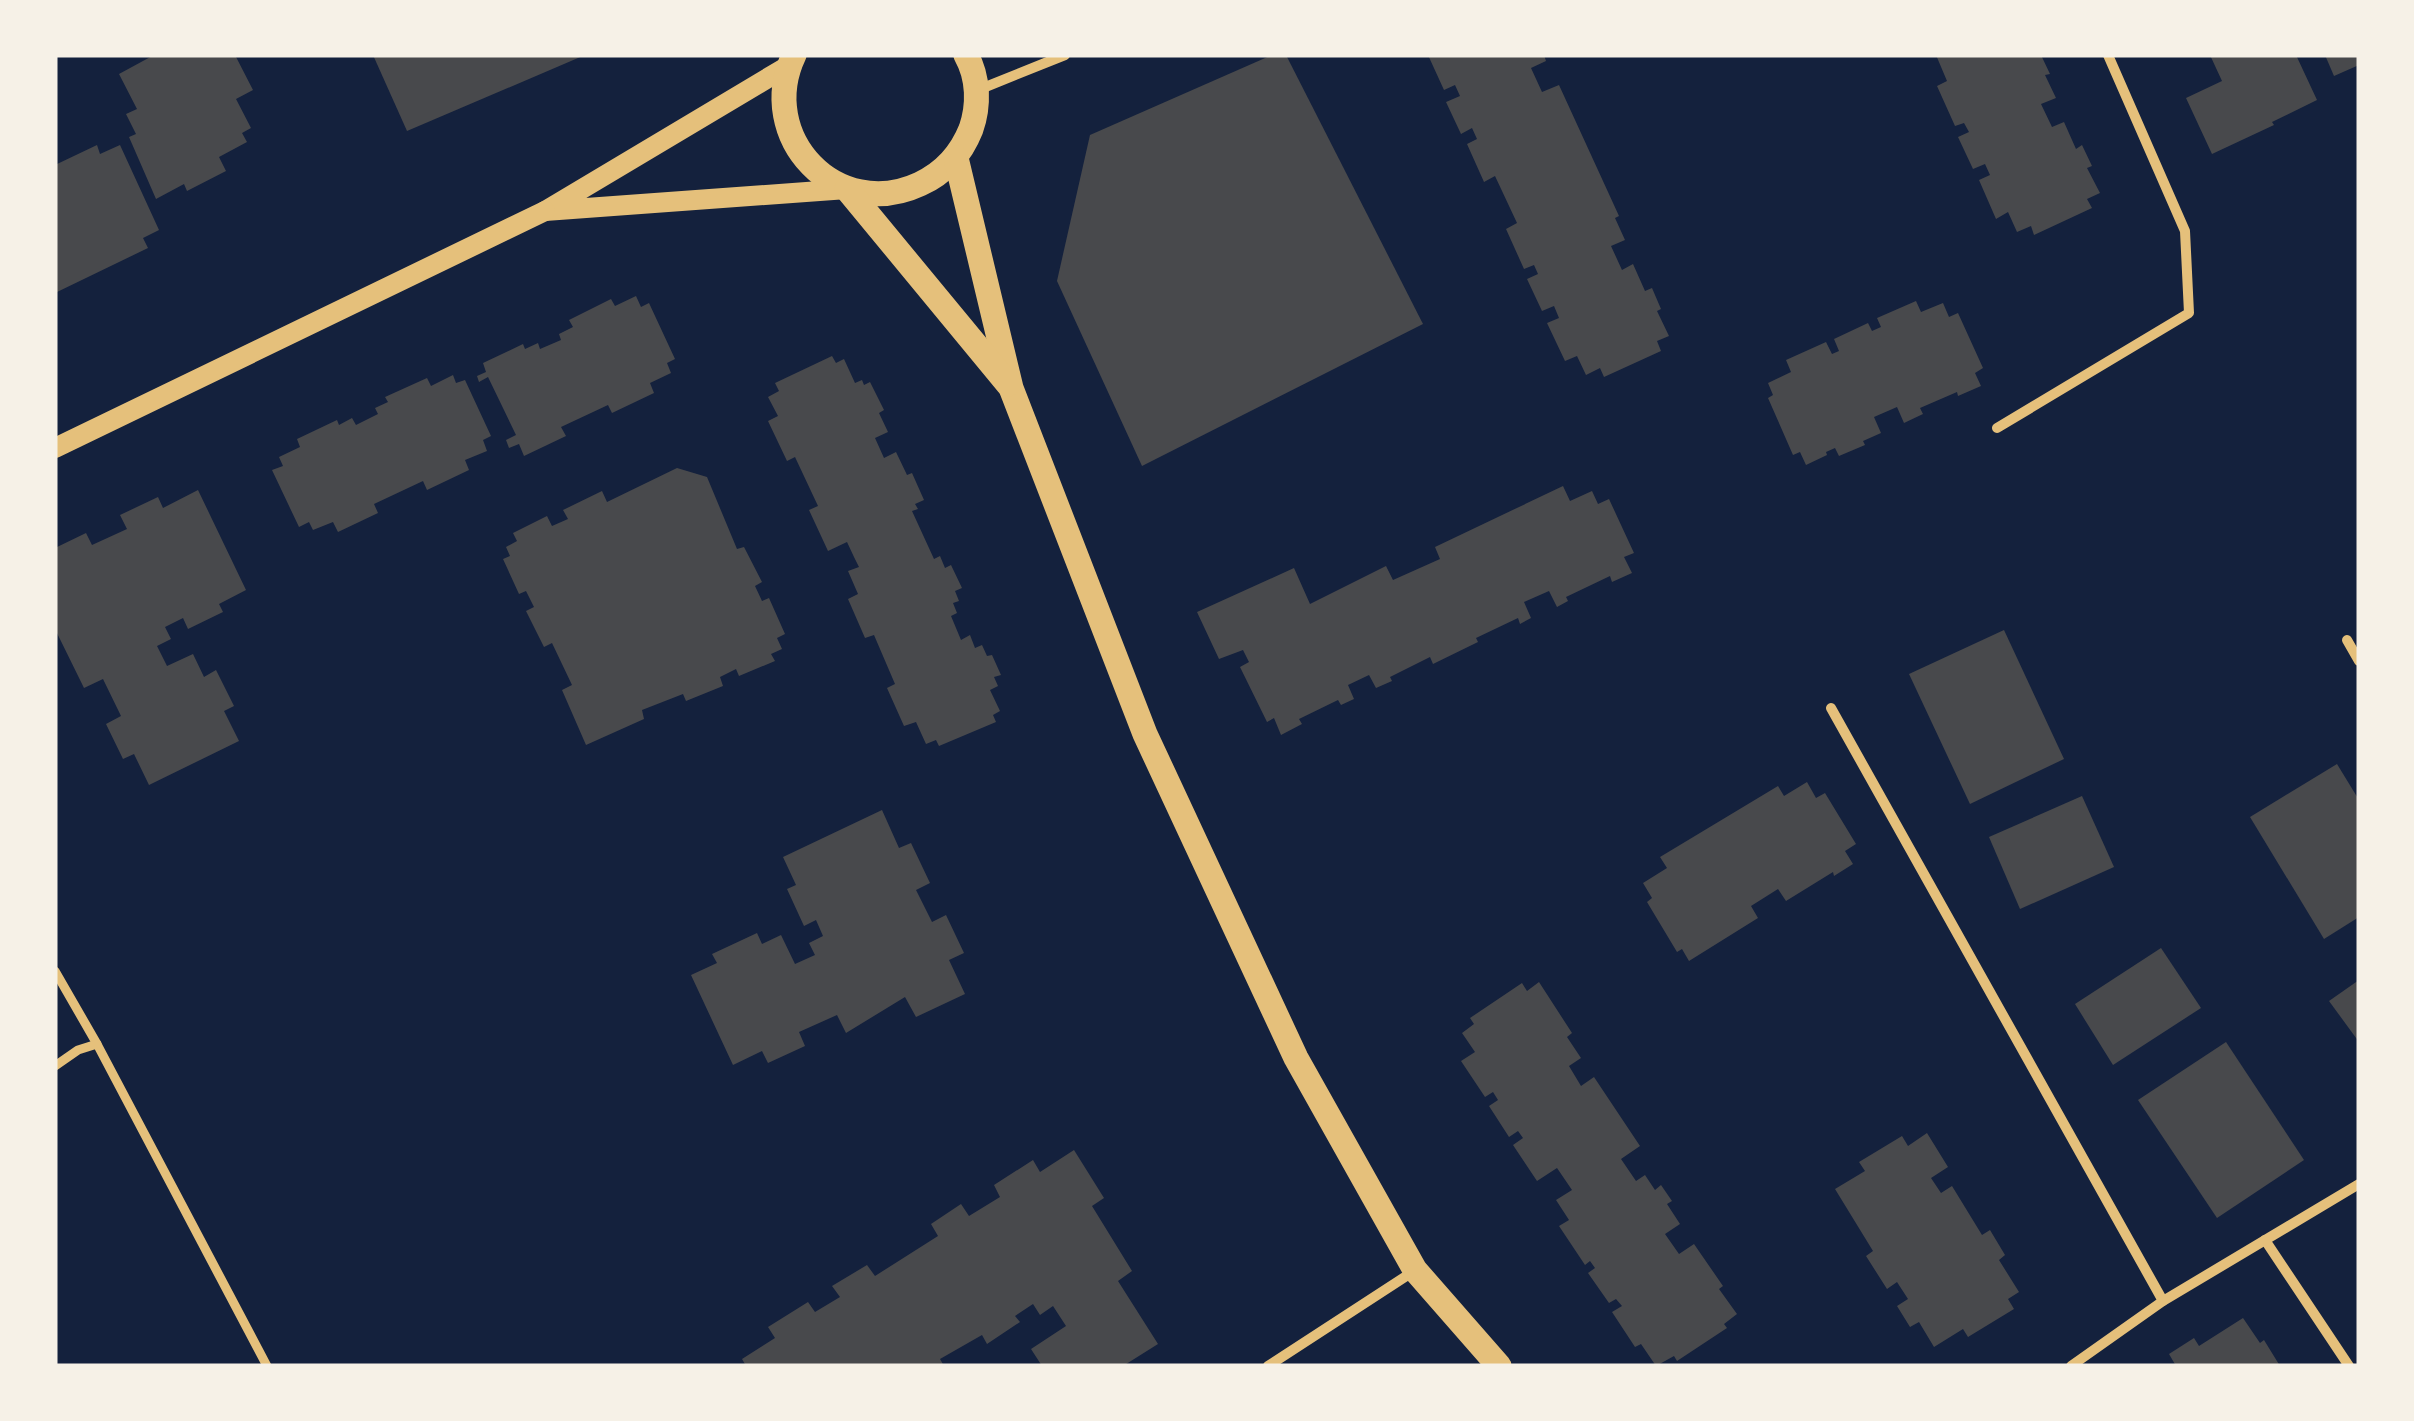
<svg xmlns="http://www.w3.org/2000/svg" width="2414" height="1421" viewBox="0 0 2414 1421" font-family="Quicksand,sans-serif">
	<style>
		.building { fill: #48494c }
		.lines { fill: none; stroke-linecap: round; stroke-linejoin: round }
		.pedestrian { stroke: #e5c07b; stroke-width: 9 }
		.minor { stroke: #e5c07b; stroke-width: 10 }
		.secondary { stroke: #e5c07b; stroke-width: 20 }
		.primary { stroke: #e5c07b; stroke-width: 25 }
	</style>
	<rect width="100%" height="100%" fill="#14213d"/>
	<!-- building -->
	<g class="building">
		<polygon points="154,55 235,55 253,90 236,99 251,128 242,133 247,142 219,157 226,171 187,191 184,184 156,199 129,137 136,134 126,114 137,109 119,74"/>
		<polygon points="373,55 585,55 407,131"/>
		<polygon points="1272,55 1286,55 1423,324 1142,466 1057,281 1090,135"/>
		<polygon points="1428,55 1544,55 1546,61 1531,68 1542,92 1559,85 1619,216 1615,218 1625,240 1611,246 1622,270 1633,264 1645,291 1652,288 1661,309 1657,311 1669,336 1657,341 1661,351 1604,377 1600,368 1586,375 1577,356 1565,361 1547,323 1559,318 1554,306 1542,311 1527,279 1538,274 1534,265 1524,269 1506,229 1517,223 1495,176 1484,182 1467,144 1477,139 1472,128 1461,134 1446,102 1460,96 1455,85 1444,90"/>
		<polygon points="1936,55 2041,55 2050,74 2045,75 2056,98 2041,104 2052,127 2064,122 2076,149 2082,145 2092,166 2087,168 2100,193 2087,199 2092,208 2034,235 2031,226 2017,232 2008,212 1996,219 1979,180 1990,175 1985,164 1973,169 1958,137 1969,132 1964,123 1955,126 1937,86 1947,81"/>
		<polygon points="2210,55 2296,55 2317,100 2272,122 2274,125 2212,154 2186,98 2222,81"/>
		<polygon points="2325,55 2359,55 2359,65 2334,76"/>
		<polygon points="97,145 100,154 120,145 159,230 143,238 148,248 55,293 55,165"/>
		<polygon points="636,296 641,307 649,303 675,359 667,363 671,373 650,383 654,393 612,413 608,405 561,427 566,436 524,456 519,444 509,448 506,440 516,435 488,377 479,382 477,376 486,372 483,363 523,344 525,349 538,343 540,349 561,340 559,334 573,327 569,320 611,299 615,306"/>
		<polygon points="1916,301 1921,312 1943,303 1949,317 1958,313 1983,368 1975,373 1981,386 1958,396 1957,392 1920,408 1923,414 1904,423 1897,407 1874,417 1881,433 1863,441 1865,445 1839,456 1835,448 1826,452 1827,455 1806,465 1800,452 1793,455 1768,398 1773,395 1768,383 1791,372 1786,360 1826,342 1832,354 1839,351 1834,339 1868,323 1872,331 1881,327 1877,318"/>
		<polygon points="832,356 836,363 844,359 855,383 862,380 864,385 870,382 884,410 879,413 888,432 875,438 884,458 896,452 907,475 912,473 924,500 915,504 918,509 912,511 934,559 940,556 945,568 951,565 962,588 955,591 959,601 953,603 957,613 951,616 961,640 970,635 975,648 982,645 987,656 992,655 1001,675 994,677 998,686 990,690 1000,711 993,715 996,722 939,746 936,740 926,744 916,722 904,726 887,688 895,684 874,635 865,638 848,599 858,594 848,571 859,567 854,557 847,542 828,551 809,510 818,506 795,457 787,461 768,421 778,416 768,397 779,391 775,383"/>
		<polygon points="453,375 456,383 465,380 491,436 483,440 487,451 465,460 469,470 427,490 423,481 374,504 378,513 338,532 333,522 313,530 309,522 299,527 272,470 283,466 279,457 300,447 297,439 337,420 339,425 352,418 356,425 378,414 375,408 388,402 385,397 427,378 431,386"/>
		<polygon points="677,468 707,477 737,549 744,547 762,582 755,586 762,601 769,598 785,634 777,638 782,649 771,654 775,661 739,676 736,669 720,677 723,686 686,701 683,694 642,710 644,719 586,745 562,690 572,685 552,643 544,647 526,611 534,607 526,591 519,594 503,559 510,556 506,547 517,541 513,533 547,516 552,526 568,519 563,510 602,491 607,502"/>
		<polygon points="1563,486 1570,501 1592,491 1598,504 1609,499 1634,553 1624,557 1632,573 1612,582 1610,576 1566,597 1568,601 1557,607 1549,591 1524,602 1531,618 1520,624 1518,618 1476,638 1478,642 1433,664 1430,657 1390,677 1392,681 1376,688 1369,675 1348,685 1354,699 1341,705 1338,700 1299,719 1302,724 1281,735 1274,718 1267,722 1240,667 1249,662 1243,650 1219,659 1197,612 1294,568 1310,604 1386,566 1393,580 1440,559 1435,547"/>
		<polygon points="198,490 246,590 219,604 223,612 188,629 183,618 165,627 171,639 157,646 167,666 193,654 204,677 216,670 234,706 224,711 239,741 149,785 134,754 123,759 106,724 121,716 103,679 84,688 55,629 55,548 86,533 92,545 127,529 120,515 158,497 163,508"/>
		<polygon points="2004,630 2064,759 1970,804 1909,674"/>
		<polygon points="2337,764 2359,800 2359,917 2324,939 2250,817"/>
		<polygon points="1807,782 1816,798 1825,793 1856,844 1845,851 1853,864 1834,876 1833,872 1786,901 1778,889 1751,906 1758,918 1689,961 1682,949 1677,952 1647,902 1652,898 1643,883 1667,868 1660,857 1778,786 1784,796"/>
		<polygon points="2082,796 2114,867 2020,909 1989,837"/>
		<polygon points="882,810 899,848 911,843 930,883 916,890 932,922 946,915 964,953 949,960 965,994 916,1017 905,997 846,1033 837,1015 799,1032 805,1046 768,1063 762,1051 733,1065 691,975 717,963 712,954 757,933 762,944 781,935 795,964 815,955 809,943 823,936 816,920 804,926 787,889 796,885 783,857"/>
		<polygon points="2161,948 2201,1008 2113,1065 2075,1004"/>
		<polygon points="2359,980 2359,1042 2329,1001"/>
		<polygon points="1539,982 1572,1033 1567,1037 1581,1058 1569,1066 1581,1086 1594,1077 1640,1146 1621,1159 1636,1181 1645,1175 1655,1190 1661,1185 1672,1201 1667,1204 1680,1224 1665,1234 1679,1254 1694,1244 1723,1286 1719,1289 1737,1314 1724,1324 1727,1328 1677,1361 1674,1356 1656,1366 1641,1344 1635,1347 1612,1312 1622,1306 1616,1299 1609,1303 1588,1273 1595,1268 1590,1261 1585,1265 1559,1226 1569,1220 1556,1200 1572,1190 1557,1168 1537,1181 1513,1145 1523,1138 1518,1131 1509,1137 1489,1106 1498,1100 1493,1092 1485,1097 1461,1061 1475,1052 1462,1033 1474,1024 1470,1018 1522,983 1527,991"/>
		<polygon points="2226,1042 2304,1160 2217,1218 2138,1100"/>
		<polygon points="1927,1133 1948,1167 1931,1178 1941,1193 1952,1186 1982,1235 1990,1230 2005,1255 1999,1260 2019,1292 2008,1299 2014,1309 1968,1337 1963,1329 1934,1347 1919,1322 1910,1327 1897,1306 1908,1299 1897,1282 1887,1289 1866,1256 1873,1251 1835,1189 1865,1171 1859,1162 1902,1136 1908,1146"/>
		<polygon points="1074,1150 1104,1198 1092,1206 1132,1271 1118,1281 1158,1344 1123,1366 1042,1366 1031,1349 1066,1326 1053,1306 1040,1315 1033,1304 1015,1316 1020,1322 987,1344 982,1335 940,1359 944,1366 746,1366 742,1359 775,1338 768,1327 808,1302 815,1312 840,1297 832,1286 867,1265 875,1276 938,1236 931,1224 961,1204 969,1216 1000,1197 994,1185 1033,1160 1040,1172"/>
		<polygon points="2243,1318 2260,1343 2264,1340 2280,1366 2176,1366 2169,1354 2194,1338 2199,1346"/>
	</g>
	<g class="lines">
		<!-- pedestrian -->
		<g class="pedestrian">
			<polyline points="55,971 97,1044 267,1366"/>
			<polyline points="55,1066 78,1050 97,1044"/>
		</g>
		<!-- minor -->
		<g class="minor">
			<polyline points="978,90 1065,55"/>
			<polyline points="1997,428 2189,313 2185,231 2108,55"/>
			<polyline points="2347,640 2359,661"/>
			<polyline points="1831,708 2163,1301"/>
			<polyline points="2265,1240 2349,1366"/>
			<polyline points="1268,1366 1414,1271"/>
			<polyline points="2071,1366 2163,1301 2359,1184"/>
		</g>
		<!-- secondary -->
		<g class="secondary">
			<polyline points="788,66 545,211 847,189"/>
			<polyline points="55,448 545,211"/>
		</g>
		<!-- primary -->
		<g class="primary">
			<path d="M794,55C755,137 837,223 920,184C944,173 961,154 971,129C979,106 979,78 966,55"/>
			<polyline points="956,158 1011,388 1145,734 1296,1058 1415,1270 1499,1366"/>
			<polyline points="847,189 1008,384"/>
		</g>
	</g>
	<!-- border -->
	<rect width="2414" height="1421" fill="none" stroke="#f6f1e7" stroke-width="115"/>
</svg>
